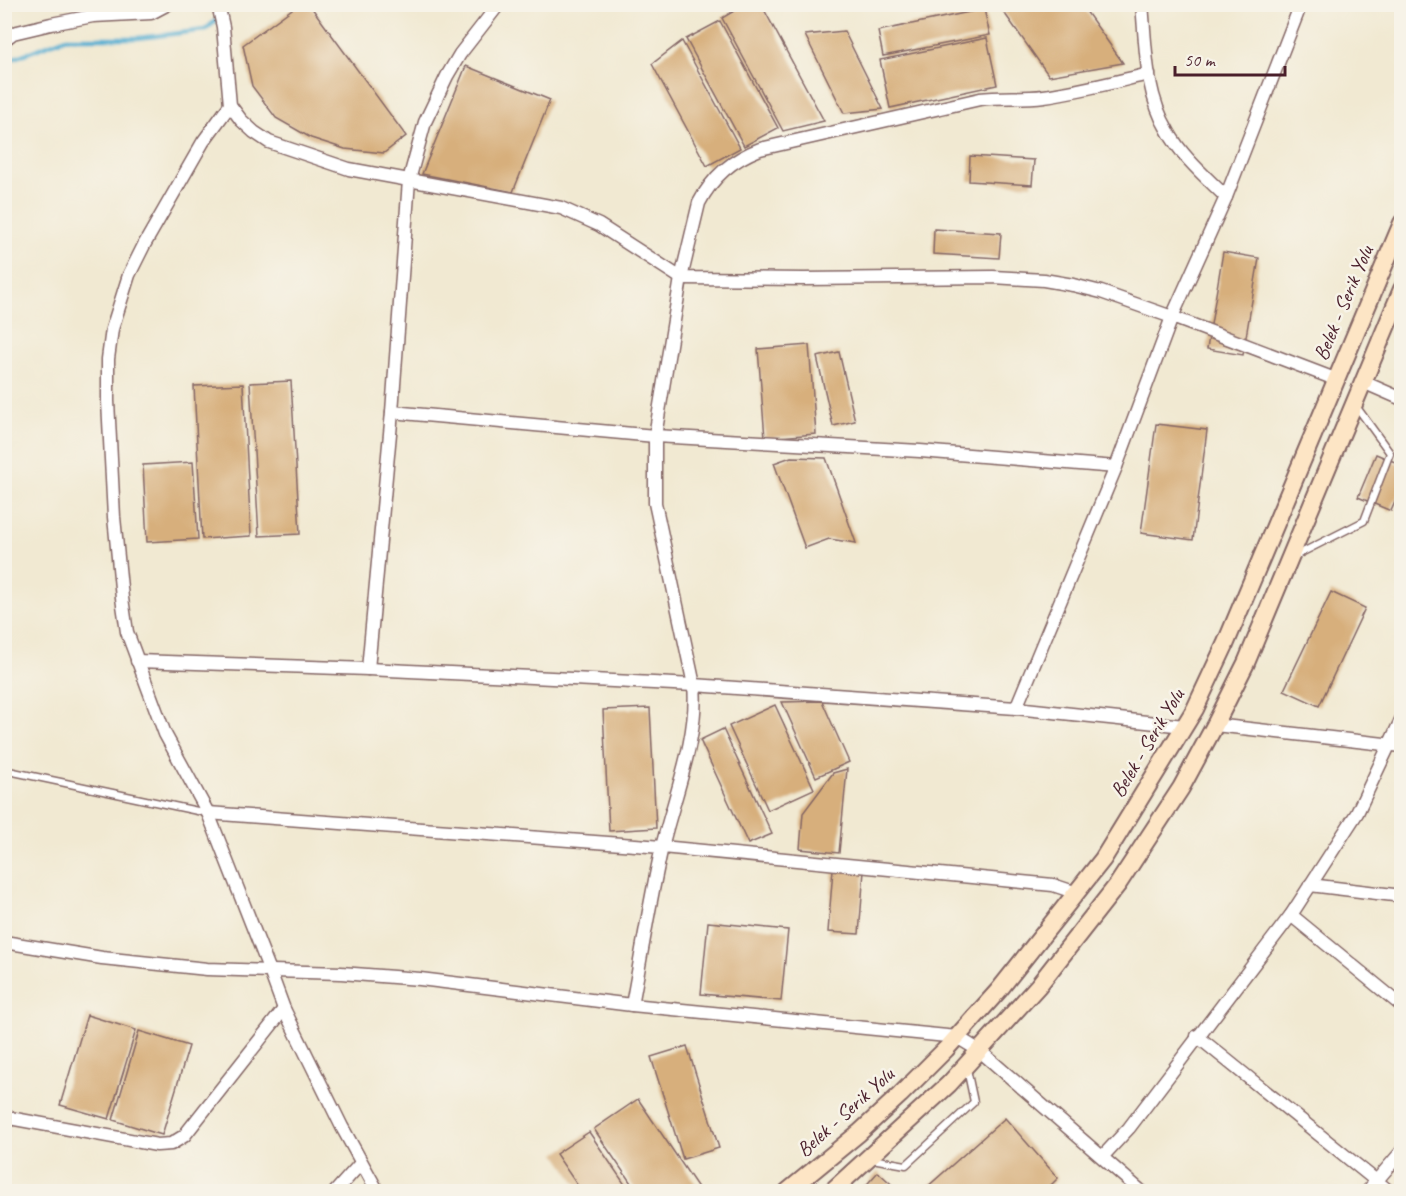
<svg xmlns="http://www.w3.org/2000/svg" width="1406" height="1196" viewBox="0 0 1406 1196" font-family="Caveat,sans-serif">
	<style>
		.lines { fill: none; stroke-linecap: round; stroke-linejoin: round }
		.stream { stroke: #54afd2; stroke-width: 4.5 }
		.building { fill: #d7af7b }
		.lane-casing { stroke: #846665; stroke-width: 9 }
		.street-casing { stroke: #846665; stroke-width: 15 }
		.secondary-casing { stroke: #846665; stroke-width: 20 }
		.lane { stroke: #fff; stroke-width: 6 }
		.street { stroke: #fff; stroke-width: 12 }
		.secondary { stroke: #fde5c5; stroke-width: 16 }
		.labels { text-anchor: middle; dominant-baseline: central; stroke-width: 5; stroke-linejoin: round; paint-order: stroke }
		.street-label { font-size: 21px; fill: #4a1f2b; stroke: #f7f3e8 }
	</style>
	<rect width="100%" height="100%" fill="#f7f3e8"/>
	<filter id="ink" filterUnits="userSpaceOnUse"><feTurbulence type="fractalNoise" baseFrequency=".0167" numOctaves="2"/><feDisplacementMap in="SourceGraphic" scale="12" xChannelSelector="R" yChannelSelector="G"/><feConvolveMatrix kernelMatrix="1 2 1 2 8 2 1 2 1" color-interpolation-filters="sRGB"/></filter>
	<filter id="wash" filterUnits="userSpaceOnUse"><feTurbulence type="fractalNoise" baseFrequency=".008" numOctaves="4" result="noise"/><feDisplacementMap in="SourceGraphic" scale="24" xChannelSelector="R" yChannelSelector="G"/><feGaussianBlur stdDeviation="1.35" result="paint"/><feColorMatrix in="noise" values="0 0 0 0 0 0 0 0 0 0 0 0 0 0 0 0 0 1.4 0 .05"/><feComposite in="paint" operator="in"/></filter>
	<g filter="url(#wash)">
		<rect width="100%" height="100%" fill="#f1e9d2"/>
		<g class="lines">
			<!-- stream -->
			<polyline class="stream" points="4,62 66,38 138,38 205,30 235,4"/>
		</g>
		<g id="blocks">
			<!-- building -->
			<g class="building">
				<polygon points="299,4 309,4 406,136 384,153 345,149 311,138 276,118 252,86 243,45"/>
				<polygon points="746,4 761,4 824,121 783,131 722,18"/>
				<polygon points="998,4 1081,4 1123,63 1049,76"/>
				<polygon points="984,9 990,35 883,56 878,31"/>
				<polygon points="720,21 778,128 744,146 686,39"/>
				<polygon points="844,31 883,109 844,113 805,35"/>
				<polygon points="987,38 997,85 890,108 880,60"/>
				<polygon points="682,41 740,148 707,166 652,64"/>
				<polygon points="466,66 550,100 513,192 422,174"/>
				<polygon points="970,156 1034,160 1032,185 969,181"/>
				<polygon points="934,229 1001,233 999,258 933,254"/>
				<polygon points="1223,252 1259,258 1243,355 1207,349"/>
				<polygon points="809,345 816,434 765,438 758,349"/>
				<polygon points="839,352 855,421 833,426 817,357"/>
				<polygon points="291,381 300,534 259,536 250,383"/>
				<polygon points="243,384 251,536 202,539 194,386"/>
				<polygon points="1156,424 1207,430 1193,540 1141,533"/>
				<polygon points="1376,454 1402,465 1402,486 1391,511 1358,497"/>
				<polygon points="791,457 826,458 856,543 829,539 805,548 774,463"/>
				<polygon points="193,462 198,539 147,542 143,465"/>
				<polygon points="1331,592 1365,608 1319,706 1284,690"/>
				<polygon points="822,701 849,762 816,777 782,702"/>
				<polygon points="775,705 814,789 768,810 729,726"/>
				<polygon points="650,708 656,828 609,831 603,710"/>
				<polygon points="723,729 772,834 748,844 700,740"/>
				<polygon points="847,769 839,853 800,849 803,813 833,773"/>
				<polygon points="833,869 864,871 859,934 828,932"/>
				<polygon points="708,922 788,930 781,1001 701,994"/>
				<polygon points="87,1015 136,1030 109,1119 60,1105"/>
				<polygon points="139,1031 189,1046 162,1135 113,1120"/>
				<polygon points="687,1046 719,1148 683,1159 651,1057"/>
				<polygon points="638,1099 701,1192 637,1192 594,1129"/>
				<polygon points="1005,1118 1058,1178 1044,1192 927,1192 925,1189"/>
				<polygon points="589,1132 630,1192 582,1192 556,1154"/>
				<polygon points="878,1172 900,1192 860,1192"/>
			</g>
		</g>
	</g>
	<g filter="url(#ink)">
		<use href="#blocks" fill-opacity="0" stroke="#846665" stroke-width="1.5"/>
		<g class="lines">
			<defs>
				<g id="lane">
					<polyline points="1295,556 1364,521 1390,453 1356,406"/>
					<polyline points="4,770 207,813"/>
					<polyline points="872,1159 906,1165 974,1102 967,1069"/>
				</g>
				<g id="street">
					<polyline points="218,4 223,27 230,105 241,120 254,132 269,142 349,169 561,208 599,225 681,278 804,279 993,277 1044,280 1073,285 1101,292 1172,317 1335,379"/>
					<path d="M1142,4C1146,47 1145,93 1168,131C1182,157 1206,177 1226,197"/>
					<polyline points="4,40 13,33 51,24 93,16 151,13 168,4"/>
					<polyline points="230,105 203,142 144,245 129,275 112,329 108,359 108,401 114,517 122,598 127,632 165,734 208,813 270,971 284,1009 342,1127 378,1192"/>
					<polyline points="1363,382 1402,399"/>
					<polyline points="392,412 655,436 920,451 1116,467"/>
					<polyline points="137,661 368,669 694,685 1016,708 1184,726"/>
					<polyline points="368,669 392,412 409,180 425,122 447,76 460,54 499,4"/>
					<polyline points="1016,708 1116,467 1172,317 1226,197 1301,4"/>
					<polyline points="1215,725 1402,746"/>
					<polyline points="208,813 662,847 1053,885 1077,893"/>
					<polyline points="1310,885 1402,896"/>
					<polyline points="1291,915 1402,1006"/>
					<polyline points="4,942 102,958 207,969 341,973 420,979 632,1005 957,1037 980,1051 1142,1192"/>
					<path d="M632,1005C642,952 650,899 662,847C674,797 699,736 694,685L655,503V436L681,278L699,203C713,176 732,160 760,149L980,99C1001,96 1023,99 1044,96C1080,91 1114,82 1149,74"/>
					<polyline points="1197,1036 1390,1192"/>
					<polyline points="4,1117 157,1145 171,1144 184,1136 284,1009"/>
					<polyline points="1103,1156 1129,1128 1291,915 1357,813 1402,718"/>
					<polyline points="335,1192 361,1163"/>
					<polyline points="1367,1192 1402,1151"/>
				</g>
				<g id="secondary">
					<polyline points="787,1192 859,1133 900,1095 946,1049 999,990 1103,859 1195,709 1225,645 1402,223"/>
					<polyline points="831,1192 949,1084 1038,986 1118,884 1181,788 1215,725 1246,663 1402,289"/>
				</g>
			</defs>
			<!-- lane casing -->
			<use href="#lane" class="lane-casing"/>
			<!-- street casing -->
			<use href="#street" class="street-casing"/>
			<!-- secondary casing -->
			<use href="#secondary" class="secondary-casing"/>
			<!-- lane -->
			<use href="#lane" class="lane"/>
			<!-- street -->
			<use href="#street" class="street"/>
			<!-- secondary -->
			<use href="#secondary" class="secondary"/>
		</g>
	</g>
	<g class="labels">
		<!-- street labels -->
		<g class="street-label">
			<text transform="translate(1343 303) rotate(-67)">Belek - Serik Yolu</text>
			<text transform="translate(1147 743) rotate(-59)">Belek - Serik Yolu</text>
			<text transform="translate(845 1112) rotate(-42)">Belek - Serik Yolu</text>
		</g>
	</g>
	<!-- margin -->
	<rect width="1406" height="1196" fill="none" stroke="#f7f3e8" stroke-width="24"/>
	<!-- scale -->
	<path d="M1175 66v9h110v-9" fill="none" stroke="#4a1f2b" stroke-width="3"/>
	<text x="1184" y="66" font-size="18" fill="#4a1f2b" stroke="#f7f3e8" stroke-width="4.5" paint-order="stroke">50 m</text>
</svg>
